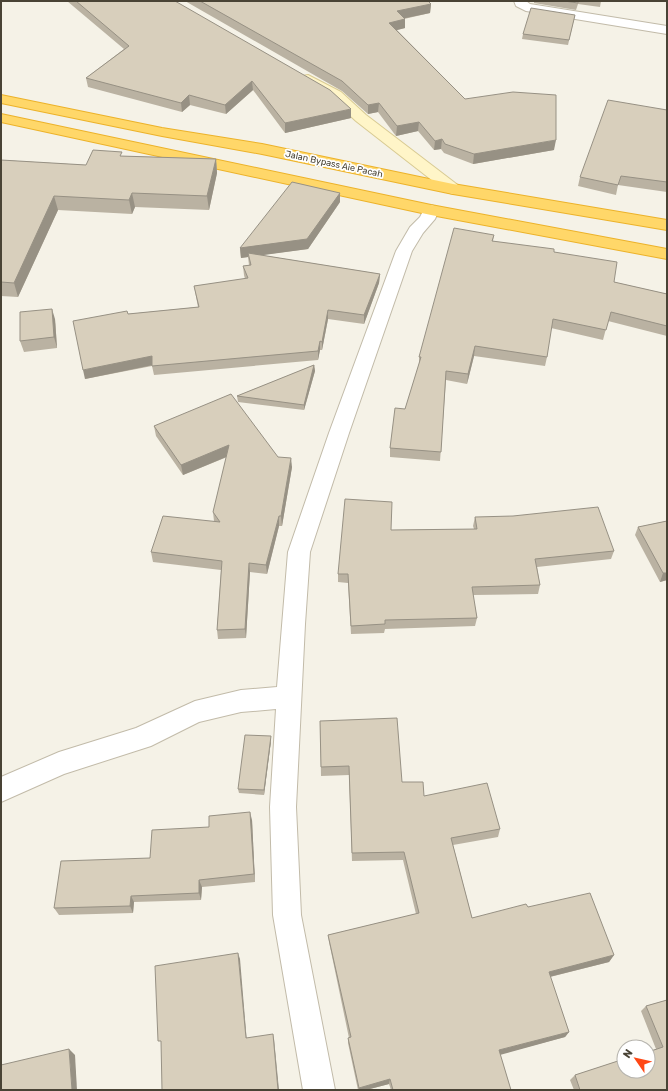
<svg xmlns="http://www.w3.org/2000/svg" width="668" height="1091" viewBox="0 0 668 1091" font-family="Rubik,sans-serif">
	<style>
		.lines { fill: none; stroke-linecap: round; stroke-linejoin: round }
		.street-casing { stroke: #c2bba9; stroke-width: 2 }
		.secondary-casing { stroke: #d9cb93; stroke-width: 2 }
		.highway-casing { stroke: #ecb22a; stroke-width: 2 }
		.street { fill: #fff; fill-rule: evenodd }
		.secondary { fill: #fff5c8; fill-rule: evenodd }
		.highway { fill: #ffd769; fill-rule: evenodd }
		.wall { fill: #bab2a2 }
		.shaded-wall { fill: #979184 }
		.building { fill: #d8cfbc; stroke: #979184 }
		.labels { text-anchor: middle; dominant-baseline: central; stroke-width: 3.5; stroke-linejoin: round; paint-order: stroke }
		.far-street-label { font-size: 9px; fill: #494335; stroke: #fff }
	</style>
	<rect width="100%" height="100%" fill="#f5f2e7"/>
	<g class="lines">
		<defs>
			<g id="street">
				<polygon points="514,1 526,1 530,4 667,26 667,34 526,11 516,6"/>
				<polygon points="431,205 437,207 439,210 435,219 423,233 412,251 349,433 310,552 305,624 296,807 301,915 335,1090 303,1090 273,915 270,807 276,709 241,712 199,722 151,746 64,774 1,802 1,777 59,752 136,728 195,701 241,690 277,687 288,552 329,433 396,251 410,227 420,217 425,207"/>
			</g>
			<polygon id="secondary" points="308,75 341,92 366,115 459,186 461,189 459,192 453,194 447,192 356,121 331,98 303,82 301,79 303,76"/>
			<g id="highway">
				<polygon points="1,95 162,128 262,144 453,184 667,220 667,230 453,194 262,154 162,136 1,103"/>
				<polygon points="1,114 431,205 667,249 667,259 431,215 1,122"/>
			</g>
		</defs>
		<!-- street casing -->
		<use href="#street" class="street-casing"/>
		<!-- secondary casing -->
		<use href="#secondary" class="secondary-casing"/>
		<!-- highway casing -->
		<use href="#highway" class="highway-casing"/>
		<!-- street -->
		<use href="#street" class="street"/>
		<!-- secondary -->
		<use href="#secondary" class="secondary"/>
		<!-- highway -->
		<use href="#highway" class="highway"/>
	</g>
	<!-- wall -->
	<g class="wall">
		<polygon points="67,1 175,1 351,118 285,133 253,90 226,114 190,105 182,112 88,87 86,78 124,49"/>
		<polygon points="185,1 428,1 431,4 430,13 404,19 405,19 405,28 397,30 465,99 554,150 473,164 444,153 441,149 434,150 418,131 396,136 378,112 368,114 342,91"/>
		<polygon points="534,1 601,1 600,7 578,4 576,10 534,3"/>
		<polygon points="575,15 568,45 522,39 523,34"/>
		<polygon points="667,110 667,192 618,185 616,195 578,186 580,177"/>
		<polygon points="122,156 216,159 217,173 209,210 135,207 132,214 58,210 18,297 1,296 1,160 86,165"/>
		<polygon points="340,202 308,249 261,255 380,274 379,283 364,324 328,319 322,350 320,350 318,360 154,375 152,366 85,379 128,314 198,307 194,286 245,279 244,275 243,266 249,265 248,257 241,258 240,248"/>
		<polygon points="494,235 493,241 554,252 614,282 667,294 667,336 608,321 603,340 551,328 547,357 545,366 474,356 467,384 446,380 440,461 390,457 390,448 405,409 419,366 419,357"/>
		<polygon points="55,319 57,348 24,352 20,341"/>
		<polygon points="314,365 315,371 304,410 238,402 237,396"/>
		<polygon points="154,426 278,457 292,467 282,526 279,526 267,574 250,572 246,638 218,639 217,630 221,570 153,562 151,552 214,521 213,512 227,457 183,475 156,436"/>
		<polygon points="475,517 614,551 611,559 537,567 540,585 538,594 473,595 477,618 475,626 385,629 384,633 351,634 348,583 338,582 338,574 391,530 474,529 473,526"/>
		<polygon points="667,521 667,580 660,582 635,535 638,527"/>
		<polygon points="320,721 402,782 424,796 500,829 498,837 453,845 472,918 528,907 614,955 609,962 550,977 569,1032 565,1037 500,1054 511,1090 391,1090 389,1084 366,1090 358,1090 348,1043 348,1038 349,1038 329,942 328,935 416,914 403,860 352,861 349,775 321,776"/>
		<polygon points="271,741 264,795 239,793 238,789"/>
		<polygon points="252,820 255,882 202,887 201,900 134,902 133,913 59,915 54,908 209,827"/>
		<polygon points="667,1000 667,1090 574,1090 570,1080 575,1075 656,1049 641,1011 646,1006"/>
	</g>
	<!-- shaded-wall -->
	<g class="shaded-wall">
		<polygon points="431,4 430,13 396,20 397,11"/>
		<polygon points="405,19 405,28 389,32 389,23"/>
		<polygon points="252,81 253,90 226,114 225,105"/>
		<polygon points="189,95 190,105 182,112 181,103"/>
		<polygon points="379,103 378,112 368,114 368,105"/>
		<polygon points="351,109 351,118 285,133 285,123"/>
		<polygon points="419,122 418,131 396,136 397,126"/>
		<polygon points="442,139 441,149 434,150 435,141"/>
		<polygon points="556,140 554,150 473,164 474,154"/>
		<polygon points="216,159 217,173 209,210 207,196"/>
		<polygon points="132,193 135,207 132,214 129,200"/>
		<polygon points="340,193 340,202 308,249 249,257 248,253 248,257 241,258 240,248"/>
		<polygon points="54,196 58,210 18,297 14,283"/>
		<polygon points="380,274 379,283 364,324 364,315"/>
		<polygon points="52,309 55,319 57,348 54,337"/>
		<polygon points="328,310 328,319 322,350 322,342"/>
		<polygon points="320,341 320,350 318,360 318,351"/>
		<polygon points="475,346 474,356 467,384 468,374"/>
		<polygon points="152,356 153,365 85,379 83,370"/>
		<polygon points="314,365 315,371 304,410 304,405"/>
		<polygon points="229,445 231,455 183,475 181,465"/>
		<polygon points="291,458 292,467 282,526 281,516"/>
		<polygon points="279,516 279,526 267,574 266,565"/>
		<polygon points="249,563 250,572 246,638 245,629"/>
		<polygon points="663,573 667,573 667,580 660,582"/>
		<polygon points="271,736 271,741 264,795 264,790"/>
		<polygon points="250,812 252,820 255,882 254,874"/>
		<polygon points="199,880 202,887 201,900 199,893"/>
		<polygon points="131,896 134,902 133,913 130,906"/>
		<polygon points="238,953 240,959 247,1043 246,1038"/>
		<polygon points="614,955 609,962 545,978 549,972"/>
		<polygon points="569,1032 565,1037 496,1056 499,1050"/>
		<polygon points="273,1034 274,1039 279,1090 278,1090"/>
		<polygon points="69,1049 75,1055 77,1090 72,1090"/>
		<polygon points="390,1079 389,1084 366,1090 358,1090 359,1088"/>
	</g>
	<!-- building -->
	<g class="building">
		<polygon points="76,1 175,1 330,90 351,109 285,123 252,81 225,105 189,95 181,103 86,78 129,46"/>
		<polygon points="200,1 428,1 431,4 397,11 405,19 389,23 465,99 513,92 556,95 556,140 474,154 445,144 442,139 435,141 419,122 397,126 379,103 368,105 342,81"/>
		<polygon points="564,1 578,1 578,3"/>
		<polygon points="531,8 575,15 569,40 523,34"/>
		<polygon points="608,100 667,110 667,182 621,176 618,185 580,177"/>
		<polygon points="93,150 122,152 120,156 216,159 207,196 132,193 129,200 54,196 14,283 1,282 1,160 86,165"/>
		<polygon points="292,182 340,193 307,239 240,248"/>
		<polygon points="454,228 494,235 492,241 554,249 554,252 617,262 614,282 667,294 667,326 611,312 606,330 553,319 547,357 475,346 468,374 446,371 441,452 390,448 395,408 405,409 421,357 419,357"/>
		<polygon points="248,253 380,274 364,315 328,310 322,342 320,341 318,351 152,366 152,356 83,370 73,321 127,311 128,314 199,307 194,286 248,278 243,266 251,265"/>
		<polygon points="52,309 54,337 20,341 20,312"/>
		<polygon points="314,365 304,405 237,396"/>
		<polygon points="231,394 278,457 291,458 281,516 279,516 266,565 249,563 245,629 217,630 222,561 151,552 163,516 220,522 213,512 229,445 181,465 154,426"/>
		<polygon points="345,499 392,502 391,530 477,529 475,517 513,516 598,507 614,551 535,559 540,585 472,587 477,618 385,620 385,624 351,626 348,574 338,574"/>
		<polygon points="667,521 667,573 663,573 638,527"/>
		<polygon points="397,718 402,782 423,782 424,796 487,783 500,829 451,838 472,918 526,904 528,907 590,893 614,955 549,972 569,1032 499,1050 511,1090 393,1090 390,1079 359,1088 348,1038 351,1037 328,935 419,913 404,852 352,853 349,766 321,767 320,721"/>
		<polygon points="245,735 271,736 264,790 238,789"/>
		<polygon points="250,812 254,874 199,880 199,893 131,896 130,906 54,908 61,861 150,858 152,830 209,827 209,816"/>
		<polygon points="238,953 246,1038 273,1034 278,1090 162,1090 161,1041 158,1041 155,966"/>
		<polygon points="667,1000 667,1090 580,1090 575,1075 624,1059 624,1071 648,1071 648,1052 663,1047 646,1006"/>
		<polygon points="69,1049 72,1090 1,1090 1,1065"/>
	</g>
	<g class="labels">
		<!-- far-street labels -->
		<g class="far-street-label">
			<text transform="translate(334 164) rotate(12)">Jalan Bypass Aie Pacah</text>
		</g>
	</g>
	<!-- border -->
	<rect width="668" height="1091" fill="none" stroke="#494335" stroke-width="4"/>
	<!-- north arrow -->
	<g transform="translate(636 1059) rotate(304)"><circle r="19" fill="#ffffff" stroke="#b6b4ae"/>
	<path d="M0-3L7 15L0 10L-7 15Z" fill="#ff4715"/>
	<text y="-6" font-size="11" font-weight="bold" text-anchor="middle" fill="#494335">N</text>
	</g>
</svg>
